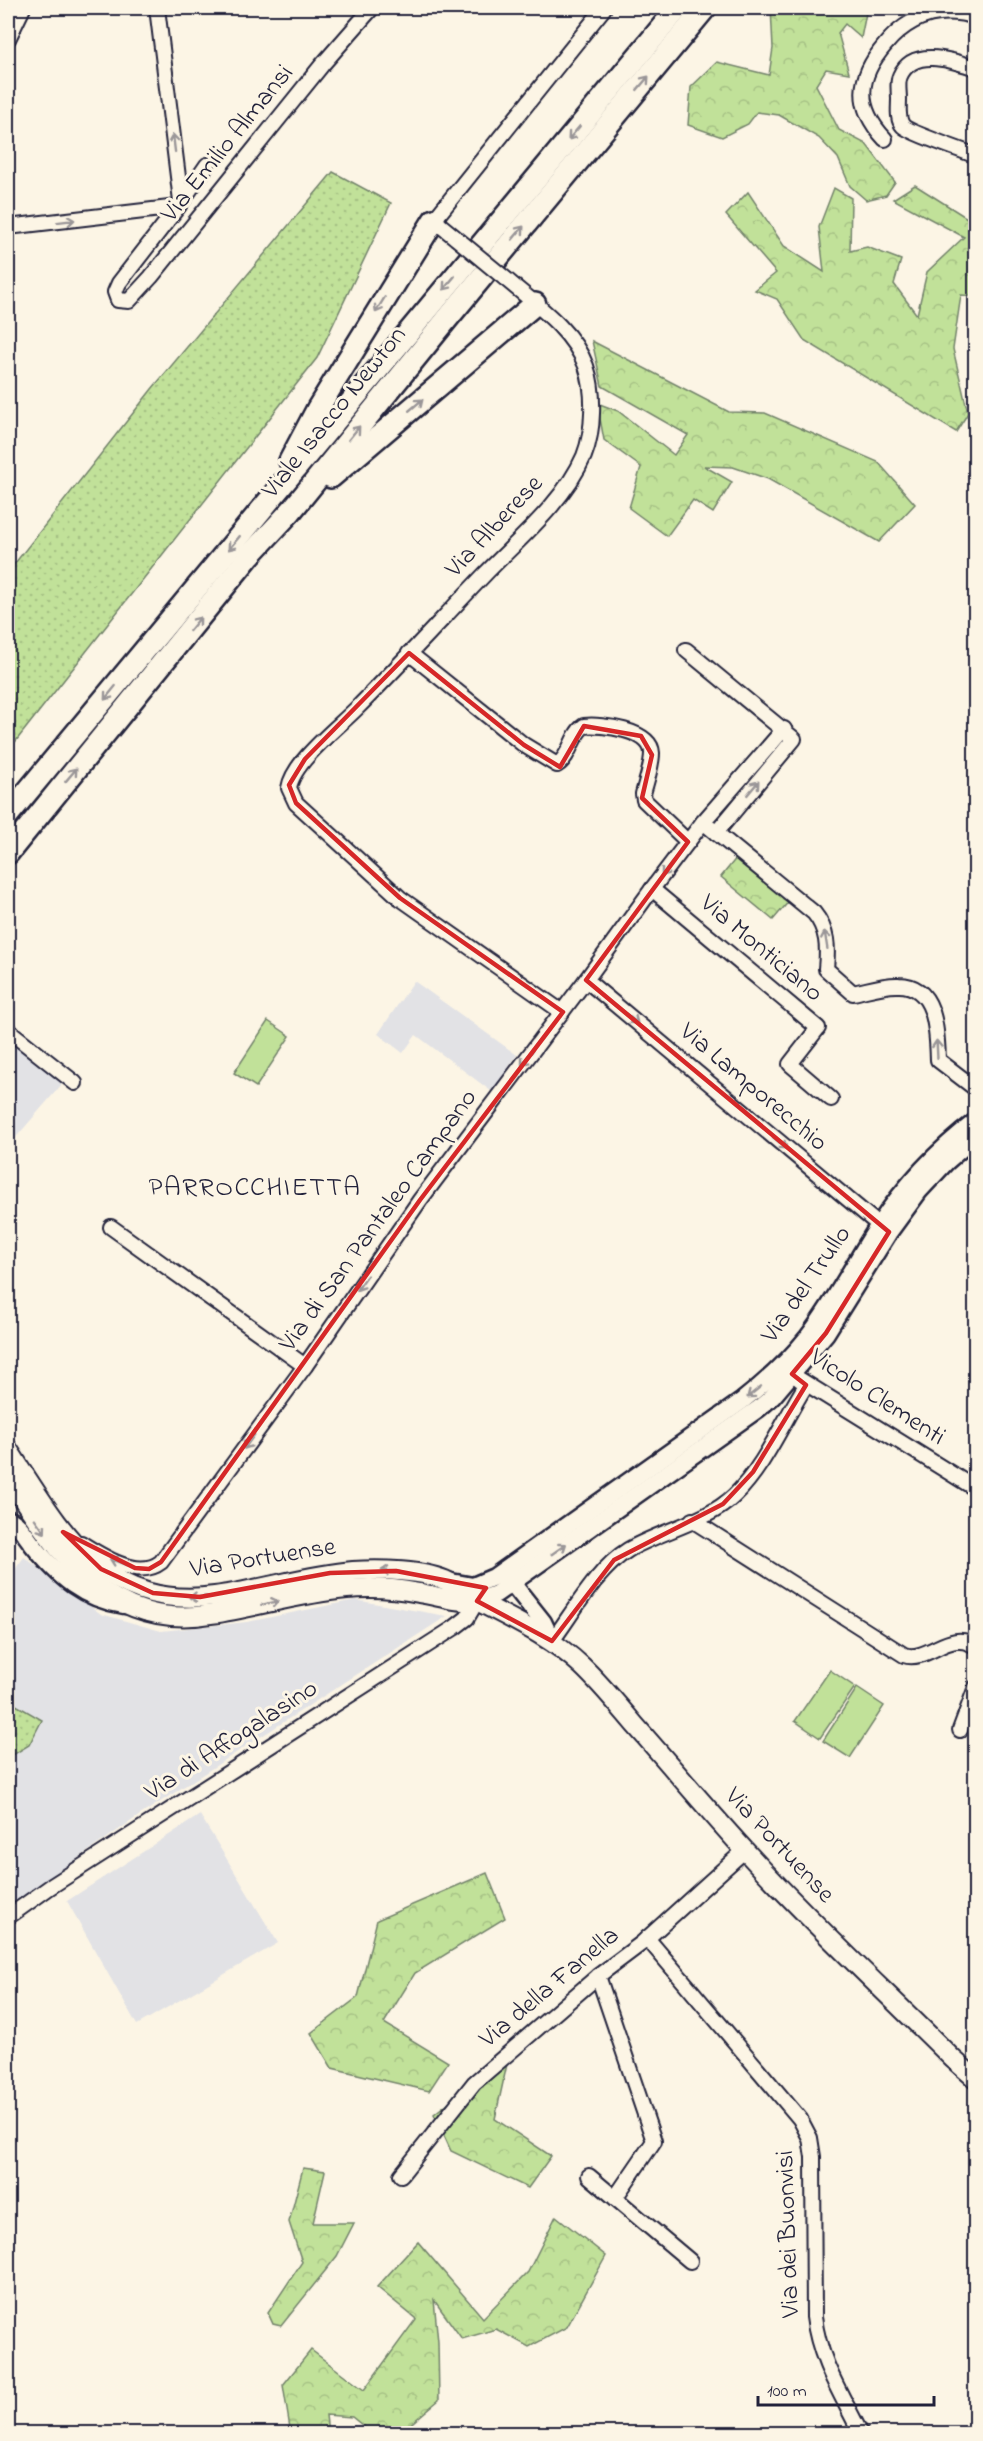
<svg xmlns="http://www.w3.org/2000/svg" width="983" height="2441" viewBox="0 0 983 2441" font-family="'Indie Flower',sans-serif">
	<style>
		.built { fill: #e2e2e5 }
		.grass { fill: url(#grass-dots); stroke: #72826a; stroke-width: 1.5 }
		.forest { fill: url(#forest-crowns); stroke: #72826a; stroke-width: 1.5 }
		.pitch { fill: #c1e199; stroke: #72826a; stroke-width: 1.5 }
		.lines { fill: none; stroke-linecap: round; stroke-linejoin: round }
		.minor-casing { stroke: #22223b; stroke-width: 18 }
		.tertiary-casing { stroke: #22223b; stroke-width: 21 }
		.secondary-casing { stroke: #22223b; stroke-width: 22 }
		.trunk-casing { stroke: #22223b; stroke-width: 26 }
		.minor { stroke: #fcf5e5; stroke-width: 14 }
		.tertiary { stroke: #fcf5e5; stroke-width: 16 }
		.secondary { stroke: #fcf5e5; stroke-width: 18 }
		.trunk { stroke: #fcf5e5; stroke-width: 21 }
		.minor-bridge-casing { stroke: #22223b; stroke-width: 18; stroke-linecap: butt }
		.minor-bridge { stroke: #fcf5e5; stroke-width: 14 }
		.oneway { stroke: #9a9698 }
		.marked { fill: none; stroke: #d62828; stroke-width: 4.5; stroke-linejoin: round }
		.labels { text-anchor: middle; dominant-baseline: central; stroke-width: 6; stroke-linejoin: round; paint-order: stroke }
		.street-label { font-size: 26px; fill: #22223b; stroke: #fcf5e5 }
		.neighbourhood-label { font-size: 27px; letter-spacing: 1.5px; fill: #22223b; stroke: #fcf5e5 }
	</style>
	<defs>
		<pattern id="grass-dots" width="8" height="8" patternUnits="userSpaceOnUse" patternTransform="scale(1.5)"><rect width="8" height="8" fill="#c1e199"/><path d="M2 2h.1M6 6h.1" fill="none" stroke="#a6c185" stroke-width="1.8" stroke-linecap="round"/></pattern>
		<pattern id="forest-crowns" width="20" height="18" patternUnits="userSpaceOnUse" patternTransform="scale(1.5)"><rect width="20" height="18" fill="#c1e199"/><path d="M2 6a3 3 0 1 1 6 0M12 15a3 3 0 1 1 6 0" fill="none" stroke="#a6c185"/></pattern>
	</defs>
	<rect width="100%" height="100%" fill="#fcf5e5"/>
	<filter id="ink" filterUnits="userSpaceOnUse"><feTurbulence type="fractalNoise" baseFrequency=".0167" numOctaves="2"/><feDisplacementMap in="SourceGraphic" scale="12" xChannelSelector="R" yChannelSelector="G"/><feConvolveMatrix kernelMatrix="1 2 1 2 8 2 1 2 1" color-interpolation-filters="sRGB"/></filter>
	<g filter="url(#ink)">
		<!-- built -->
		<g class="built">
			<polygon points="414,981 517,1055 508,1068 513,1072 495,1094 416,1035 403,1053 378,1034"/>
			<polygon points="8,1040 63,1083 11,1143 8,1141"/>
			<polygon points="24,1557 101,1614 161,1631 247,1622 355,1600 447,1616 140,1815 8,1907 8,1758 29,1745 24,1724 8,1710 8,1579"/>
			<polygon points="200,1815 278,1943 137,2025 67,1901"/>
		</g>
		<!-- grass -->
		<g class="grass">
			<polygon points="333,172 391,203 317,358 8,751 8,572 152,389"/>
			<polygon points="16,1705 42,1720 29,1745 8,1758 8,1711"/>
		</g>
		<!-- forest -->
		<g class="forest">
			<polygon points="771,8 867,8 861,38 845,24 838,33 849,73 826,69 816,85 839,130 866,144 895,182 886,195 866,200 850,186 838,158 819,138 779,115 757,112 748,124 722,137 688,125 691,87 717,62 769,75 773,48"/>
			<polygon points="915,185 975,223 975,296 961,295 953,349 968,413 956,432 804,340 777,299 755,290 776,273 726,215 748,192 784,246 824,272 819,227 834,188 851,198 850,251 867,247 901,260 894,284 917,315 927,272 964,237 893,199"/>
			<polygon points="592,341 729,412 765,413 878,462 915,504 879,542 768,479 733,467 704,466 732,482 713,513 693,500 667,536 629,508 641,467 604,440 597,403 618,411 674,455 688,435 602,386"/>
			<polygon points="737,857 790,900 773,920 721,877"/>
			<polygon points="487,1873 505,1918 415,1973 384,2023 448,2062 429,2091 332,2068 311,2033 358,1997 377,1920"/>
			<polygon points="509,2055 495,2119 551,2156 528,2188 451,2151 434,2114"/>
			<polygon points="303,2168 325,2171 313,2223 354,2223 337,2256 281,2326 273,2324 268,2313 302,2262 289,2222"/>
			<polygon points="556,2216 606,2256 567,2327 529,2347 496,2329 462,2339 434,2300 438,2342 439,2400 400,2433 372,2433 352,2417 326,2415 328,2433 280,2433 290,2428 283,2385 311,2350 364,2390 416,2319 377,2287 418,2242 483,2318 528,2272"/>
		</g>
		<!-- pitch -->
		<g class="pitch">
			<polygon points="268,1021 290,1036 256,1087 234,1073"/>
			<polygon points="830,1670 855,1687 820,1738 795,1721"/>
			<polygon points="857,1688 884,1706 850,1758 823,1741"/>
		</g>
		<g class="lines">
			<defs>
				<g id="minor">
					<polyline points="157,8 181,201"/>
					<polyline points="8,39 23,8"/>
					<path d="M976,68C954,61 913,46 900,76C897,82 899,92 899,99C899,108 897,119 903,126C910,133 962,150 976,156"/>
					<path d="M885,139C855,107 857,78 885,45C909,16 940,6 976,17"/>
					<polyline points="207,165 178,207 119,283 115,292 118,300 129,301 151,277 322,65 372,8"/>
					<polyline points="8,227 178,207"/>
					<polyline points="456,238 434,220 604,8"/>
					<path d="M507,280C536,305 572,329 586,366C595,392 594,431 584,456C564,502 519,539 485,574C442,619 400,665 356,709C337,728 293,762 289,788L296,803L400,898L562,1012"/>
					<polyline points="686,650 794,739 716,833"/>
					<path d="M409,653L524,745L557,765C571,756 571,735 584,726C602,724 651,730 652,753C652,766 646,782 643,794L644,800L688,842"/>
					<path d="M703,822L814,913C828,930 828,948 826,969L853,993C868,990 884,984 899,985C937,985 937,1034 938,1060L976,1089"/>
					<polyline points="652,889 818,1028 790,1064 831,1099"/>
					<polyline points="586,980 886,1231"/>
					<polyline points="8,1030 75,1083"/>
					<polyline points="111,1227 305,1366"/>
					<polyline points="799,1379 976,1489"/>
					<path d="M692,1520L904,1655C928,1663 951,1627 976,1647"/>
					<path d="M81,1543C102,1556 138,1580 161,1562L305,1366L420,1200L586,980L652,889L703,822L784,729"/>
					<path d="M552,1641C573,1613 597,1569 628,1550C660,1531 707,1522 734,1496C765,1466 783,1421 806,1385"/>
					<polyline points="960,1730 976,1687"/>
					<polyline points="8,1917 50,1887 454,1628 467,1618 477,1601"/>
					<path d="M647,1938L800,2119L810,2138L813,2157L814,2317C819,2360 842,2395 861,2434"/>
					<polyline points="598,1976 654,2141 615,2198"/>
					<polyline points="401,2175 474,2083 598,1976 642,1943 745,1850"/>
					<polyline points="589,2176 690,2261"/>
				</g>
				<g id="tertiary">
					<path d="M8,1519C19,1523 26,1536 33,1545C59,1577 82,1598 124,1605"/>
					<path d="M451,1582L473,1586L494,1577L742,1401C766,1382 789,1361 808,1337C835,1302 855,1262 879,1225C905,1185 938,1150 976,1121"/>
					<polyline points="512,1583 543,1622 552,1641"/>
					<polyline points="477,1601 496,1594 758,1409 772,1397 826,1333 889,1232 919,1191 946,1162 976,1136"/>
				</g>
				<g id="secondary">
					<path d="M8,1449C61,1530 102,1611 215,1596C262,1590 306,1575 353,1571C378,1569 426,1570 449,1582C459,1587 469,1596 479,1602C516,1621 552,1638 582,1666C601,1684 618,1705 635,1725C674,1769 711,1814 751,1857C815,1927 886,1992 953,2059L976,2079"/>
					<path d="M8,1477C57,1552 108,1632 212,1614C257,1607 301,1593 347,1589C371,1587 395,1588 419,1593C439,1596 457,1603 477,1601"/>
				</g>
				<g id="trunk">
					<polyline points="290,461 318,408 434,220"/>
					<polyline points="331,477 535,304"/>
					<polyline points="8,815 678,8"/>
					<polyline points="8,853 250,555 291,511 447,319 705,8"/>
				</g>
			</defs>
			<!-- minor casing -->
			<use href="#minor" class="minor-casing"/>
			<!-- tertiary casing -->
			<use href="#tertiary" class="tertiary-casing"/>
			<!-- secondary casing -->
			<use href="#secondary" class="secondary-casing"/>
			<!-- trunk casing -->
			<use href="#trunk" class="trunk-casing"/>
			<!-- minor -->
			<use href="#minor" class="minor"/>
			<!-- tertiary -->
			<use href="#tertiary" class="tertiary"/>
			<!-- secondary -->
			<use href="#secondary" class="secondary"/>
			<!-- trunk -->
			<use href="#trunk" class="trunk"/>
			<defs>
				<polyline id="minor-bridge" points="456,238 507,280"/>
			</defs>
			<!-- minor-bridge casing -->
			<use href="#minor-bridge" class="minor-bridge-casing"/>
			<!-- minor-bridge -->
			<use href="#minor-bridge" class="minor-bridge"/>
		</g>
		<!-- one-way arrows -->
		<defs><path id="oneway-shaft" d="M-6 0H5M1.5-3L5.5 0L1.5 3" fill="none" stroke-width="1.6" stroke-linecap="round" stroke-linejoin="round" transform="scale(1.5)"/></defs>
		<g class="oneway">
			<use href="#oneway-shaft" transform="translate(643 83) rotate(-50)"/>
			<use href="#oneway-shaft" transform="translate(574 133) rotate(130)"/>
			<use href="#oneway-shaft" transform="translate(174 143) rotate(-97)"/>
			<use href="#oneway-shaft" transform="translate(66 221) rotate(-7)"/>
			<use href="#oneway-shaft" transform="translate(518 233) rotate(-50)"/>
			<use href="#oneway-shaft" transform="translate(449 283) rotate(130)"/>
			<use href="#oneway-shaft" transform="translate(380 305) rotate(121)"/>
			<use href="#oneway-shaft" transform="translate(416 405) rotate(-40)"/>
			<use href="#oneway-shaft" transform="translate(354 433) rotate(-51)"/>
			<use href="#oneway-shaft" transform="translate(234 543) rotate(130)"/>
			<use href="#oneway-shaft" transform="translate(195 624) rotate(-51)"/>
			<use href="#oneway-shaft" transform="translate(110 693) rotate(129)"/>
			<use href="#oneway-shaft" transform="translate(71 775) rotate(-50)"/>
			<use href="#oneway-shaft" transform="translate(753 788) rotate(-50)"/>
			<use href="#oneway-shaft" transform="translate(667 869) rotate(128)"/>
			<use href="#oneway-shaft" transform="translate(826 940) rotate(-99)"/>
			<use href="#oneway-shaft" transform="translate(631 1018) rotate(39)"/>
			<use href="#oneway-shaft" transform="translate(937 1049) rotate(-93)"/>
			<use href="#oneway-shaft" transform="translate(527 1058) rotate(127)"/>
			<use href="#oneway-shaft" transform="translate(780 1143) rotate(40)"/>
			<use href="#oneway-shaft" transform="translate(362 1283) rotate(125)"/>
			<use href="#oneway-shaft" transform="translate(754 1392) rotate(141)"/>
			<use href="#oneway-shaft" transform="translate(249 1442) rotate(126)"/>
			<use href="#oneway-shaft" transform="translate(40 1526) rotate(55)"/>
			<use href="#oneway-shaft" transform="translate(559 1549) rotate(-35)"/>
			<use href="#oneway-shaft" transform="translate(118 1562) rotate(-159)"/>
			<use href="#oneway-shaft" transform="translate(390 1571) rotate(-176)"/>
			<use href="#oneway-shaft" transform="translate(198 1597) rotate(177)"/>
			<use href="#oneway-shaft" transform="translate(270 1603) rotate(-12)"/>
		</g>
	</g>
	<!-- marked area -->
	<path class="marked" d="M409,653L524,745L560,767L584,726L641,736L652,755L642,798L688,842L586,980L889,1232L826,1333L792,1374L806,1385L753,1472L723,1504L614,1560L552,1641L477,1601L486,1588L396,1571L330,1573L200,1597L153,1593L101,1569L63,1532L135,1568L149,1569L161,1562L420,1200L563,1012L400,898L296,803L289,785L305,759Z"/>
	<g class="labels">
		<!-- street labels -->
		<g class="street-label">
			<text transform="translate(228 144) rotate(-51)">Via Emilio Almansi</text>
			<text transform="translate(335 413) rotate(-51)">Viale Isacco Newton</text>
			<text transform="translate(495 527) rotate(-47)">Via Alberese</text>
			<text transform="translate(761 949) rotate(40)">Via Monticiano</text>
			<text transform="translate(753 1088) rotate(40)">Via Lamporecchio</text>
			<text transform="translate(379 1221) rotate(-54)">Via di San Pantaleo Campano</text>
			<text transform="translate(807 1285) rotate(-55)">Via del Trullo</text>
			<text transform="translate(877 1398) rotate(33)">Vicolo Clementi</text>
			<text transform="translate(263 1559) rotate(-9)">Via Portuense</text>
			<text transform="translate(232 1741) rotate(-33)">Via di Affogalasino</text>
			<text transform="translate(779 1846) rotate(47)">Via Portuense</text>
			<text transform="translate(550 1988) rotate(-40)">Via della Fanella</text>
			<text transform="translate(789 2234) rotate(-92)">Via dei Buonvisi</text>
		</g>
		<!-- neighbourhood labels -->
		<g class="neighbourhood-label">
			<text x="255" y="1188">PARROCCHIETTA</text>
		</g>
	</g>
	<!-- margin -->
	<rect width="983" height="2441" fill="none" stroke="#fcf5e5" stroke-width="30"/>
	<rect x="15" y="15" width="953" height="2411" fill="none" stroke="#22223b" stroke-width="2" filter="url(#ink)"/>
	<!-- scale -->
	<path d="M758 2396v9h176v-9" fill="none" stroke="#22223b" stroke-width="3"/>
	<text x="767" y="2396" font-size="18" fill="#22223b" stroke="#fcf5e5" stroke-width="4.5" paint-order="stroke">100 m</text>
</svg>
